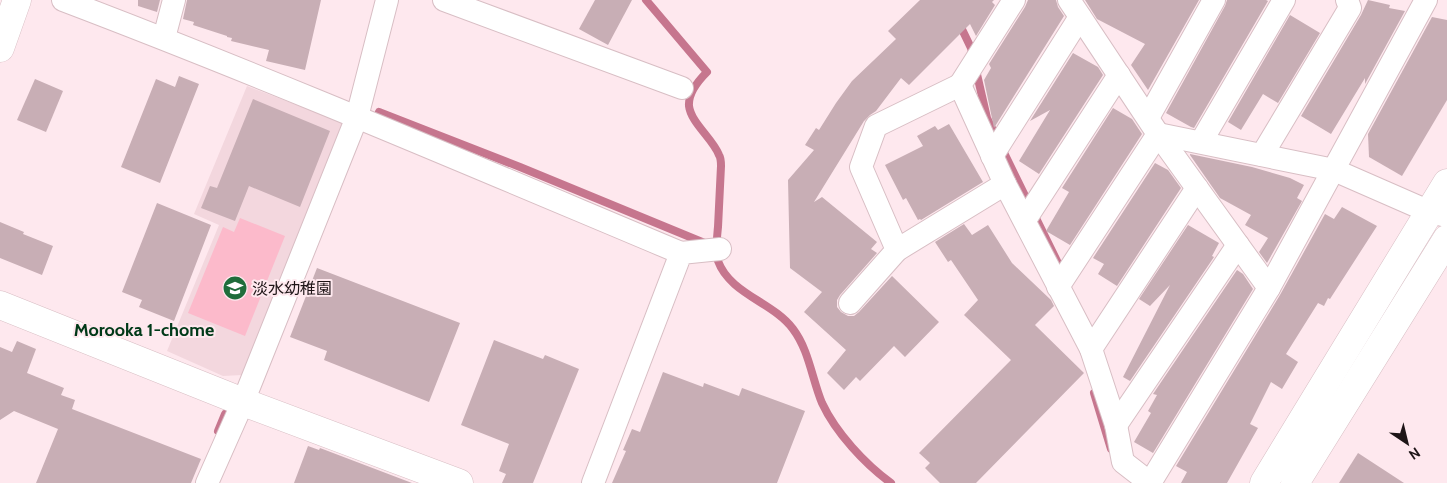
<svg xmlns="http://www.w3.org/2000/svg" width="1447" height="483" viewBox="0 0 1447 483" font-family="Cabin,'Noto Sans JP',sans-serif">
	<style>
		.built { fill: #f3d7de }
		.green { fill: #fcbacb }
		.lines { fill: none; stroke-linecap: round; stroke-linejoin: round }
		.stream { stroke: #c6768e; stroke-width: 8 }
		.building { fill: #c8aeb5 }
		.minor-casing { stroke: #d8bec4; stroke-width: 24 }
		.tertiary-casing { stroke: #d8bec4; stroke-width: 29 }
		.secondary-casing { stroke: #d8bec4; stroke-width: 29 }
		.minor { stroke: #fff; stroke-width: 22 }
		.tertiary { stroke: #fff; stroke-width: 28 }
		.secondary { stroke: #fff; stroke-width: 28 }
		.labels { text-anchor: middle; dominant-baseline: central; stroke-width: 4; stroke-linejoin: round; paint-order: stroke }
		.poi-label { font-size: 16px; fill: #1e1517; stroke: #fee8ee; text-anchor: start }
		.neighbourhood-label { font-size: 18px; font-weight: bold; fill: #003918; stroke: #fee8ee }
	</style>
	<rect width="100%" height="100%" fill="#fee8ee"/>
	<!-- built -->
	<polygon class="built" points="247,86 344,123 242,375 223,376 167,351 219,225 194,214"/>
	<!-- green -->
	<polygon class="green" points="240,218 285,236 245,336 188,313 223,227 234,232"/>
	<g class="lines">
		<!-- stream -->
		<g class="stream">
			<path d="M646,0L707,72C699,80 688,93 689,106C691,123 713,139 719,155C721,158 721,163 721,166C720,187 719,207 718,227C717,237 715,252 718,261C730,294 773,302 793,329C809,350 812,379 822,403C836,433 865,464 891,483"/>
			<polyline points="959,23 971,48 973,56"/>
			<polyline points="976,70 987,118 1058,263"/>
			<polyline points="379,112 520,167 707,244"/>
			<polyline points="1094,393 1111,449"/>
			<polyline points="218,431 225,414"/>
		</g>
	</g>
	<!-- building -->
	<g class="building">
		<polygon points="138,0 160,0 157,12 138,6"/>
		<polygon points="187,0 321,0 305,70 266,61 269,50 231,41 232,38 227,37 227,36 193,25 194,22 183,19"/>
		<polygon points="595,0 632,0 608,45 579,29"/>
		<polygon points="920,0 994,0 992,2 995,5 976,36 970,24 909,85 901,78 876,111 870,115 864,121 814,202 822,197 877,242 871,249 877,253 840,295 837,300 837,307 841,312 848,316 854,316 859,312 892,276 939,322 905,357 894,346 860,381 856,377 844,390 827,373 846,350 804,312 822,292 790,268 788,180 814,150 805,145 816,128 819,130 836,103 852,81 896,39 888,31"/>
		<polygon points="1028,0 1056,0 1058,7 1064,16 994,128 984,80 991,68 989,64 1025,7"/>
		<polygon points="1085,0 1199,0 1148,90 1131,65 1145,44 1097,19"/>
		<polygon points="1227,0 1266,0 1268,1 1194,128 1191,127 1166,113 1225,6"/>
		<polygon points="1368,0 1390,5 1389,8 1405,11 1365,84 1365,78 1331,134 1301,116 1361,15"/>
		<polygon points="1290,15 1320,33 1278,103 1263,94 1241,130 1228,122"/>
		<polygon points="1432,17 1447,20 1447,100 1402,176 1369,157 1368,134"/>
		<polygon points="1073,53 1098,67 1103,75 1039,174 1019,161 1050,110 1030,121"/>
		<polygon points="179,76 199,84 160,183 121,167 156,79 175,87"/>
		<polygon points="35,79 63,91 46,132 17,120"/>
		<polygon points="253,99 330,131 300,207 249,186 235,221 201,208 210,186 217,188"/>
		<polygon points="1113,108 1132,119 1142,134 1070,245 1046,231 1069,192 1062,188"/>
		<polygon points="949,124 983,182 921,220 920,219 918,220 906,198 903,200 885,165 923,146 917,136 935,126 938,130"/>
		<polygon points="1190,154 1252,167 1290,178 1304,185 1297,198 1302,201 1267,263 1259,252 1268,238 1245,225 1251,215 1220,198 1190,155"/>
		<polygon points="1155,163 1168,170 1181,188 1117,286 1098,274 1104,264 1093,258"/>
		<polygon points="157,203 211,225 174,321 139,307 142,300 122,292"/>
		<polygon points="1342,207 1377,226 1330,299 1328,298 1324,306 1318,303 1286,354 1298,362 1282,389 1271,382 1250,424 1258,428 1227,483 1181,483 1187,472 1176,466 1280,295 1325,214 1334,219"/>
		<polygon points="0,222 24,232 23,234 53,246 42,275 0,258"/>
		<polygon points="964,224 972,235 988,225 1012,263 1051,300 1054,306 1035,325 1084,373 976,483 940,483 925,468 930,463 919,453 1011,360 964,315 978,300 951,260 948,262 935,242"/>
		<polygon points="1188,225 1219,243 1212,256 1214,257 1130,381 1123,377 1170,285 1150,306 1139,299"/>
		<polygon points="317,268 460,323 429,402 324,360 327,351 290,337"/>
		<polygon points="1237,270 1243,274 1253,289 1153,453 1134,442 1151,413 1148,411 1157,395 1153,394"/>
		<polygon points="494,340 543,359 545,355 579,369 533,483 502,483 506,474 499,471 509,444 461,425"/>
		<polygon points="17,341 36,349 27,373 64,388 61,395 75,400 72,409 201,459 191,483 36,483 58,429 14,411 0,420 0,347 12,352"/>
		<polygon points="663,372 703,387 704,383 739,396 742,388 805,411 777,483 612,483 626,451 623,450 632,429 640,432"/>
		<polygon points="308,446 319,450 320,448 412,483 294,483"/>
		<polygon points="1358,453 1404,483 1339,483"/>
	</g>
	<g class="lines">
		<defs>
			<g id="minor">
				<path d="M63,0C271,79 476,167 681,253"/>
				<polyline points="444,0 682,88"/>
				<polyline points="1014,0 960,85 1005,184 1091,349 1116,425 1123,462 1150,483 1269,288 1426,0"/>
				<polyline points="1069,0 1158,134 1269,288"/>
				<polyline points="164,38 174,0"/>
				<polyline points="960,85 876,126 861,167 897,250 1005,184"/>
				<polyline points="1148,118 1214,0"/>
				<polyline points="1201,142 1284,0"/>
				<polyline points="1262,155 1350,8 1347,0"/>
				<polyline points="992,156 1080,17"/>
				<polyline points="1025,220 1119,75"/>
				<polyline points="1058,287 1158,134 1334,170 1430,212 1447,216"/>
				<polyline points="850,303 897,250"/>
				<polyline points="1091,349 1197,188"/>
				<polyline points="1116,425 1238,245"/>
				<polyline points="207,483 243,402 357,117 387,0"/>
				<polyline points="593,483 681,253 720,249"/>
			</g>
			<g id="tertiary">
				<polyline points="0,305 243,402 459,483"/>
				<polyline points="1264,483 1447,183"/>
				<polyline points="1295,483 1447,239"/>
			</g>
			<polyline id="secondary" points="0,48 17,0"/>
		</defs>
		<!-- minor casing -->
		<use href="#minor" class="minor-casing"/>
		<!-- tertiary casing -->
		<use href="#tertiary" class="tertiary-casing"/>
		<!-- secondary casing -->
		<use href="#secondary" class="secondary-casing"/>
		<!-- minor -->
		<use href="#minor" class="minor"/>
		<!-- tertiary -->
		<use href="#tertiary" class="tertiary"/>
		<!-- secondary -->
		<use href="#secondary" class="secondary"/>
	</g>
	<!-- icons -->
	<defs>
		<symbol id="school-disc" viewBox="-11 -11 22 22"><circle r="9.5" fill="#206d3b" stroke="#fee8ee"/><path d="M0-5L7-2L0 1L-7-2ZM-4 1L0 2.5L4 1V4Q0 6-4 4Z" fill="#fff"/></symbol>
	</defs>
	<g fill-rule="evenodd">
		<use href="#school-disc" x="221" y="274" width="28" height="28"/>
	</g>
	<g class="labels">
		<!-- poi labels -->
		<g class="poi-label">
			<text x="252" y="288">淡水幼稚園</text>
		</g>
		<!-- neighbourhood labels -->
		<g class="neighbourhood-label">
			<text x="144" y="330">Morooka 1-chome</text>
		</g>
	</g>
	<!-- north arrow -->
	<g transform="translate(1407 443) rotate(145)" stroke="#fee8ee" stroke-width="4" paint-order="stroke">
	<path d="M0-4L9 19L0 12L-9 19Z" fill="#1e1517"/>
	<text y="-8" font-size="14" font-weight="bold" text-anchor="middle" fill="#1e1517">N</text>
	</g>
</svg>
